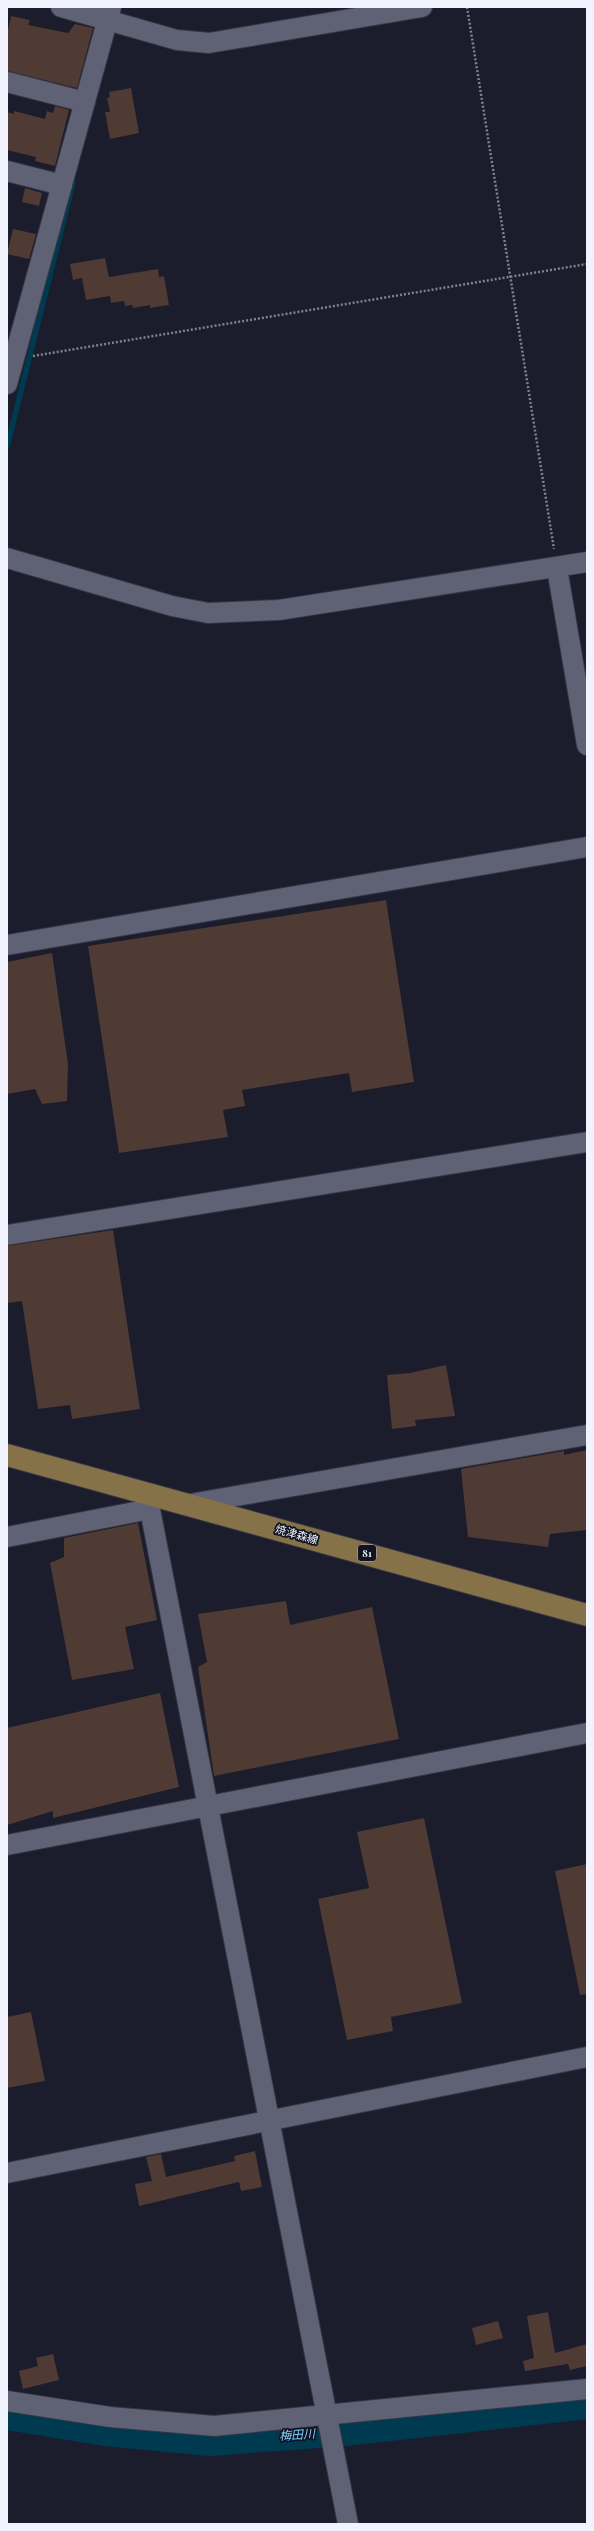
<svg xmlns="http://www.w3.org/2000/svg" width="594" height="2531" viewBox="0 0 594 2531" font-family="'Playfair Display','Noto Sans JP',serif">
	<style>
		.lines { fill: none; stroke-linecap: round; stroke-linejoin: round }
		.stream { stroke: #003a51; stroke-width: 5.5 }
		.river { stroke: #003a51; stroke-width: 32 }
		.building { fill: #4f3a34 }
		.minor-casing { stroke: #353543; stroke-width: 22 }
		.major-casing { stroke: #353543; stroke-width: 24 }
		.path { stroke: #818290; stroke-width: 2.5; stroke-dasharray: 2 2; stroke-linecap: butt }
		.minor { stroke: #5f6175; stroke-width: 20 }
		.major { stroke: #857249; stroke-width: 22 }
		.labels { text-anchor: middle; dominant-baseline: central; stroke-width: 3.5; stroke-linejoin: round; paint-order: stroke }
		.shield { fill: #121322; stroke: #aeb0bc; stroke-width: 1 }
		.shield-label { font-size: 10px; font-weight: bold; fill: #f1f3fe }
		.street-label { font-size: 11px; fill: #f1f3fe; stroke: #121322 }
		.water-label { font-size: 12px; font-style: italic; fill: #80cff9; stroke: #121322 }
	</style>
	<rect width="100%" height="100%" fill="#1b1c2c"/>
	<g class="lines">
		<!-- stream -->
		<polyline class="stream" points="7,447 73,183"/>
		<!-- river -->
		<polyline class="river" points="7,2414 105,2430 210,2440 345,2430 587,2403"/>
	</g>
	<!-- building -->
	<g class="building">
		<polygon points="11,16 30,20 28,25 68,33 75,24 93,28 77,88 7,71 7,34"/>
		<polygon points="131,88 139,133 110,139 105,112 110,112 107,98 110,97 109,92"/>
		<polygon points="55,106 69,110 55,166 35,161 36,157 7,150 7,112 14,114 14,111 45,119 47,111 53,113"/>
		<polygon points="25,188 42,193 39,206 22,202"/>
		<polygon points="13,229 36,234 29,259 7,254"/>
		<polygon points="105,258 109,277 158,269 159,277 164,276 169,305 150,308 150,305 133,308 132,305 125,306 124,301 111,303 110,296 86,300 82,278 73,280 70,264"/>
		<polygon points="386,900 414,1082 352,1092 349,1073 242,1090 245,1106 223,1110 228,1137 119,1153 88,946"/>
		<polygon points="52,953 68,1064 67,1101 42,1104 35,1089 7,1094 7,962"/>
		<polygon points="113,1230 140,1409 72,1419 70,1405 38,1409 22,1301 7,1303 7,1246"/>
		<polygon points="446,1365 455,1416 415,1420 416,1426 392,1429 387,1375 410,1373"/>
		<polygon points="587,1450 587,1530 550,1534 548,1547 468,1537 461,1469 564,1451 564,1455"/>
		<polygon points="138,1523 157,1620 125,1627 134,1669 72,1680 50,1563 64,1557 64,1538"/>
		<polygon points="286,1601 290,1625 372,1607 399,1739 214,1776 198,1667 207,1662 198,1614"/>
		<polygon points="160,1693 179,1787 53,1818 53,1811 7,1825 7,1728"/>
		<polygon points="424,1818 462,2003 391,2017 393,2031 347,2040 318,1899 369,1888 357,1832"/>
		<polygon points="587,1864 587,1994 580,1995 555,1871"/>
		<polygon points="31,2012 45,2081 7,2088 7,2017"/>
		<polygon points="255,2151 262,2187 241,2191 239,2182 139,2206 135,2184 152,2181 146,2157 161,2154 166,2177 235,2161 234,2156"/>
		<polygon points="548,2312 555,2353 587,2344 587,2366 570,2370 568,2364 525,2371 523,2361 534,2358 527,2316"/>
		<polygon points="498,2321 503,2338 476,2345 472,2328"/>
		<polygon points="53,2354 59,2380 23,2389 19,2371 38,2366 36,2358"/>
	</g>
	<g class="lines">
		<defs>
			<g id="minor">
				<polyline points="61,7 177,40 209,43 422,7"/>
				<polyline points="7,82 85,102"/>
				<polyline points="7,171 62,185"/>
				<polyline points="7,384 111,7"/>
				<polyline points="7,558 172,606 208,613 279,610 587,562"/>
				<polyline points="557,568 587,745"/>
				<polyline points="7,945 587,847"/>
				<polyline points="7,1235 587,1142"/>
				<polyline points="147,1494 348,2524"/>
				<polyline points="190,1504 587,1435"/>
				<polyline points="7,1537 150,1509"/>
				<polyline points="7,1845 587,1733"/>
				<polyline points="7,2173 587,2057"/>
				<polyline points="7,2401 110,2417 214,2426 587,2389"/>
			</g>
			<polyline id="major" points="7,1455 587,1615"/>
		</defs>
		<!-- minor casing -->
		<use href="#minor" class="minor-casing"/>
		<!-- major casing -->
		<use href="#major" class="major-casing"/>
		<!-- path -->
		<g class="path">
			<polyline points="467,7 554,549"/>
			<polyline points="33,356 587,264"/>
		</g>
		<!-- minor -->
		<use href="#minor" class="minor"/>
		<!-- major -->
		<use href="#major" class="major"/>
	</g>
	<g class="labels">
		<!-- shield labels -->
		<rect class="shield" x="358" y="1545" width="18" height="16" rx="3"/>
		<g class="shield-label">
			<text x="367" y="1553">81</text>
		</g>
		<!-- street labels -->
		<g class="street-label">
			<text transform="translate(297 1534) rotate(16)">焼津森線</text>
		</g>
		<!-- water labels -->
		<g class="water-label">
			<text transform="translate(297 2434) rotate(-4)">梅田川</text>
		</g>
	</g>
	<!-- border -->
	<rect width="594" height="2531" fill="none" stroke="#f1f3fe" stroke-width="16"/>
</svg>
